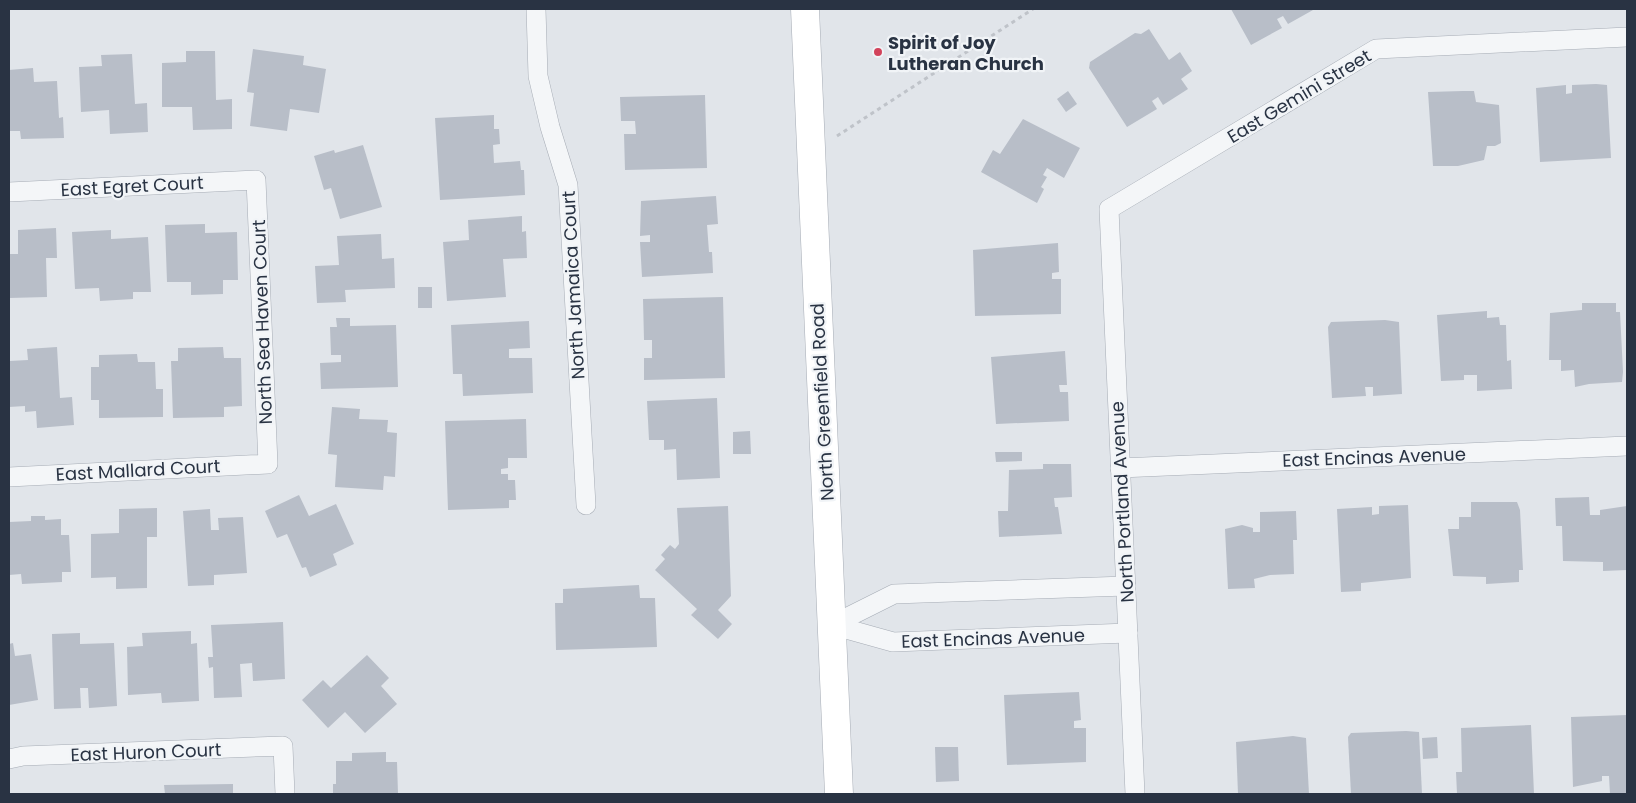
<svg xmlns="http://www.w3.org/2000/svg" width="1636" height="803" viewBox="0 0 1636 803" font-family="Poppins,sans-serif">
	<style>
		.building { fill: #b8bec8 }
		.lines { fill: none; stroke-linecap: round; stroke-linejoin: round }
		.street-casing { stroke: #a6acb5; stroke-width: 20 }
		.secondary-casing { stroke: #a6acb5; stroke-width: 29 }
		.path { stroke: #bfc3c9; stroke-width: 3; stroke-dasharray: 4 4; stroke-linecap: butt }
		.street { stroke: #f4f6f8; stroke-width: 19 }
		.secondary { stroke: #fff; stroke-width: 28 }
		.poi-dot { fill: #d2435b; stroke: #f1f4f7; stroke-width: 2 }
		.labels { text-anchor: middle; dominant-baseline: central; stroke-width: 4.5; stroke-linejoin: round; paint-order: stroke }
		.poi-label { font-size: 18px; font-weight: bold; fill: #293343; stroke: #f1f4f7; text-anchor: start }
		.street-label { font-size: 18px; fill: #293343; stroke: #f1f4f7 }
	</style>
	<rect width="100%" height="100%" fill="#e1e5ea"/>
	<!-- building -->
	<g class="building">
		<polygon points="1231,9 1312,9 1313,10 1288,24 1283,16 1277,19 1282,28 1251,45"/>
		<polygon points="1149,29 1169,60 1180,52 1192,71 1181,79 1188,89 1163,105 1158,97 1152,101 1157,109 1127,127 1089,68 1090,62 1135,33 1141,34"/>
		<polygon points="253,49 304,56 303,65 326,69 319,113 290,109 287,131 250,126 254,93 247,92"/>
		<polygon points="186,51 215,51 216,100 232,99 232,129 193,130 192,107 162,107 162,63 186,62"/>
		<polygon points="132,54 135,104 147,103 148,132 110,134 109,110 81,112 79,67 102,66 101,55"/>
		<polygon points="33,68 34,82 57,81 59,118 63,117 64,138 21,139 20,131 9,131 9,70"/>
		<polygon points="1596,84 1607,85 1611,158 1540,162 1536,88 1566,85 1566,94 1572,93 1572,85"/>
		<polygon points="1068,91 1077,104 1066,112 1057,99"/>
		<polygon points="1463,91 1474,91 1476,102 1499,105 1501,143 1495,146 1487,146 1484,160 1458,166 1433,166 1428,92"/>
		<polygon points="705,95 707,168 625,170 624,134 636,134 635,121 621,121 620,97"/>
		<polygon points="494,115 494,129 499,129 500,144 493,145 494,163 520,161 521,170 524,170 525,195 440,200 435,118"/>
		<polygon points="1023,119 1080,148 1064,178 1047,168 1043,175 1047,177 1041,187 1044,189 1037,203 981,172 993,150 1000,154"/>
		<polygon points="363,145 382,207 340,219 331,188 324,190 314,156 334,150 335,153"/>
		<polygon points="716,196 718,224 707,225 709,252 712,252 713,273 642,277 640,242 650,242 650,235 640,236 641,201"/>
		<polygon points="522,216 522,232 526,231 527,258 503,259 506,297 447,301 443,242 469,240 468,220"/>
		<polygon points="205,224 205,233 237,232 238,280 223,280 223,294 191,295 191,282 167,282 165,225"/>
		<polygon points="56,228 57,258 46,258 47,297 9,298 9,254 18,254 18,230"/>
		<polygon points="111,230 111,239 148,237 151,292 133,292 133,299 100,301 99,288 75,289 72,232"/>
		<polygon points="381,234 382,259 394,258 395,288 345,290 346,302 317,303 315,266 339,265 337,236"/>
		<polygon points="1058,243 1059,272 1052,273 1052,279 1061,279 1061,314 975,316 973,250"/>
		<rect x="418" y="287" width="14" height="21"/>
		<polygon points="723,297 725,378 644,380 644,358 652,358 652,340 644,340 643,299"/>
		<polygon points="1582,303 1616,303 1616,312 1620,312 1623,372 1622,382 1589,384 1575,387 1574,370 1561,371 1561,360 1549,360 1550,313 1582,310"/>
		<polygon points="1487,311 1487,318 1499,317 1500,325 1506,325 1507,361 1511,360 1512,389 1477,391 1477,375 1464,375 1464,380 1441,381 1437,315"/>
		<polygon points="336,318 350,318 350,326 396,325 398,387 321,389 320,363 341,362 341,355 331,355 330,327 337,327"/>
		<polygon points="1385,320 1399,322 1402,394 1373,396 1373,387 1365,387 1366,396 1332,398 1328,327 1331,322"/>
		<polygon points="529,321 530,348 509,349 509,358 532,358 533,393 463,396 462,374 453,374 451,325"/>
		<polygon points="57,347 60,398 72,397 74,425 37,428 36,411 25,412 25,406 9,407 9,361 28,360 27,349"/>
		<polygon points="223,347 224,358 241,358 242,406 224,407 224,417 173,418 171,361 178,361 178,348"/>
		<polygon points="1065,351 1067,385 1059,385 1060,392 1068,392 1069,421 996,424 991,357"/>
		<polygon points="137,354 138,362 155,362 156,389 163,389 163,417 99,418 99,400 91,400 91,367 99,367 99,355"/>
		<polygon points="717,398 720,478 677,480 676,449 664,450 664,440 649,440 647,401"/>
		<polygon points="332,407 360,409 359,419 388,420 387,432 397,433 395,477 384,476 383,490 335,487 337,455 328,454"/>
		<polygon points="526,419 527,458 508,458 508,468 501,469 501,474 508,474 508,480 515,480 516,500 509,500 509,508 448,510 445,421"/>
		<polygon points="750,431 751,454 733,454 733,432"/>
		<polygon points="995,452 1022,452 1022,461 996,462"/>
		<polygon points="1043,464 1071,464 1072,497 1054,498 1055,507 1058,507 1062,534 999,537 998,511 1008,511 1009,470 1043,469"/>
		<polygon points="299,495 309,516 336,504 354,544 333,554 337,565 310,577 306,567 302,568 287,534 277,538 265,511"/>
		<polygon points="1589,497 1590,515 1600,515 1600,510 1627,506 1627,570 1603,571 1603,562 1563,561 1562,526 1556,526 1555,498"/>
		<polygon points="1471,502 1517,502 1520,510 1523,570 1519,570 1519,582 1486,584 1486,577 1453,576 1448,529 1459,529 1459,517 1471,517"/>
		<polygon points="1408,505 1411,578 1361,583 1361,591 1341,592 1337,509 1372,507 1372,515 1379,514 1379,506"/>
		<polygon points="728,506 731,596 718,610 732,624 718,639 691,615 697,609 655,570 665,559 661,555 670,545 675,549 679,544 677,508"/>
		<polygon points="157,508 157,537 147,537 147,588 116,589 116,577 91,578 91,534 119,533 119,509"/>
		<polygon points="210,509 211,530 219,530 218,518 243,517 247,573 214,575 214,585 188,586 183,511"/>
		<polygon points="1296,511 1297,540 1293,540 1294,574 1270,575 1254,579 1255,588 1228,589 1225,529 1242,525 1253,528 1253,532 1260,532 1260,512"/>
		<polygon points="31,516 45,516 45,520 61,519 61,535 69,535 71,572 62,572 62,582 22,584 21,574 9,575 9,522 31,521"/>
		<polygon points="639,585 640,598 655,598 657,647 556,650 555,603 563,603 563,589"/>
		<polygon points="283,622 285,679 253,681 252,663 240,664 242,697 214,698 213,667 209,668 208,657 213,657 211,625"/>
		<polygon points="191,631 191,644 197,643 199,701 162,703 161,693 128,695 127,647 143,646 142,633"/>
		<polygon points="80,633 80,644 114,643 117,706 89,708 88,688 80,688 81,708 54,709 52,634"/>
		<polygon points="13,643 15,656 31,654 38,700 9,705 9,644"/>
		<polygon points="367,655 389,678 381,686 397,704 365,733 345,712 328,728 302,700 323,680 331,688"/>
		<polygon points="1079,692 1081,720 1074,721 1074,728 1086,728 1086,762 1007,765 1004,695"/>
		<polygon points="1627,715 1627,794 1610,794 1609,776 1602,776 1602,781 1573,787 1571,717"/>
		<polygon points="1531,725 1534,794 1457,794 1456,772 1462,772 1461,728"/>
		<polygon points="1406,731 1419,732 1422,794 1351,794 1348,737 1351,733"/>
		<polygon points="1293,736 1306,738 1309,794 1238,794 1236,742"/>
		<polygon points="1437,737 1438,758 1423,759 1422,738"/>
		<polygon points="935,747 958,747 959,781 936,782"/>
		<polygon points="386,752 386,762 397,762 398,794 333,794 333,784 336,784 336,761 352,761 352,753"/>
		<polygon points="233,784 233,794 165,794 164,785"/>
	</g>
	<g class="lines">
		<defs>
			<g id="street">
				<polyline points="536,9 538,76 550,127 568,185 586,505"/>
				<polyline points="9,192 256,180 268,464 9,477"/>
				<polyline points="1120,468 1627,446"/>
				<polyline points="832,625 894,594 1126,586"/>
				<polyline points="832,625 893,642 1128,633"/>
				<polyline points="9,759 23,756 283,746 285,794"/>
				<polyline points="1135,794 1109,209 1376,49 1627,37"/>
			</g>
			<polyline id="secondary" points="805,9 839,794"/>
		</defs>
		<!-- street casing -->
		<use href="#street" class="street-casing"/>
		<!-- secondary casing -->
		<use href="#secondary" class="secondary-casing"/>
		<!-- path -->
		<polyline class="path" points="837,136 1033,9"/>
		<!-- street -->
		<use href="#street" class="street"/>
		<!-- secondary -->
		<use href="#secondary" class="secondary"/>
	</g>
	<!-- markers -->
	<circle class="poi-dot" cx="878" cy="52" r="5"/>
	<g class="labels">
		<!-- poi labels -->
		<g class="poi-label">
			<text x="888" y="42">Spirit of Joy<tspan x="888" dy="21">Lutheran Church</tspan></text>
		</g>
		<!-- street labels -->
		<g class="street-label">
			<text transform="translate(1299 96) rotate(-31)">East Gemini Street</text>
			<text transform="translate(132 186) rotate(-3)">East Egret Court</text>
			<text transform="translate(573 285) rotate(-93)">North Jamaica Court</text>
			<text transform="translate(262 322) rotate(-92)">North Sea Haven Court</text>
			<text transform="translate(822 402) rotate(-93)">North Greenfield Road</text>
			<text transform="translate(1374 457) rotate(-2)">East Encinas Avenue</text>
			<text transform="translate(138 470) rotate(-3)">East Mallard Court</text>
			<text transform="translate(1122 502) rotate(-93)">North Portland Avenue</text>
			<text transform="translate(993 638) rotate(-2)">East Encinas Avenue</text>
			<text transform="translate(146 752) rotate(-2)">East Huron Court</text>
		</g>
	</g>
	<!-- border -->
	<rect width="1636" height="803" fill="none" stroke="#293343" stroke-width="20"/>
</svg>
